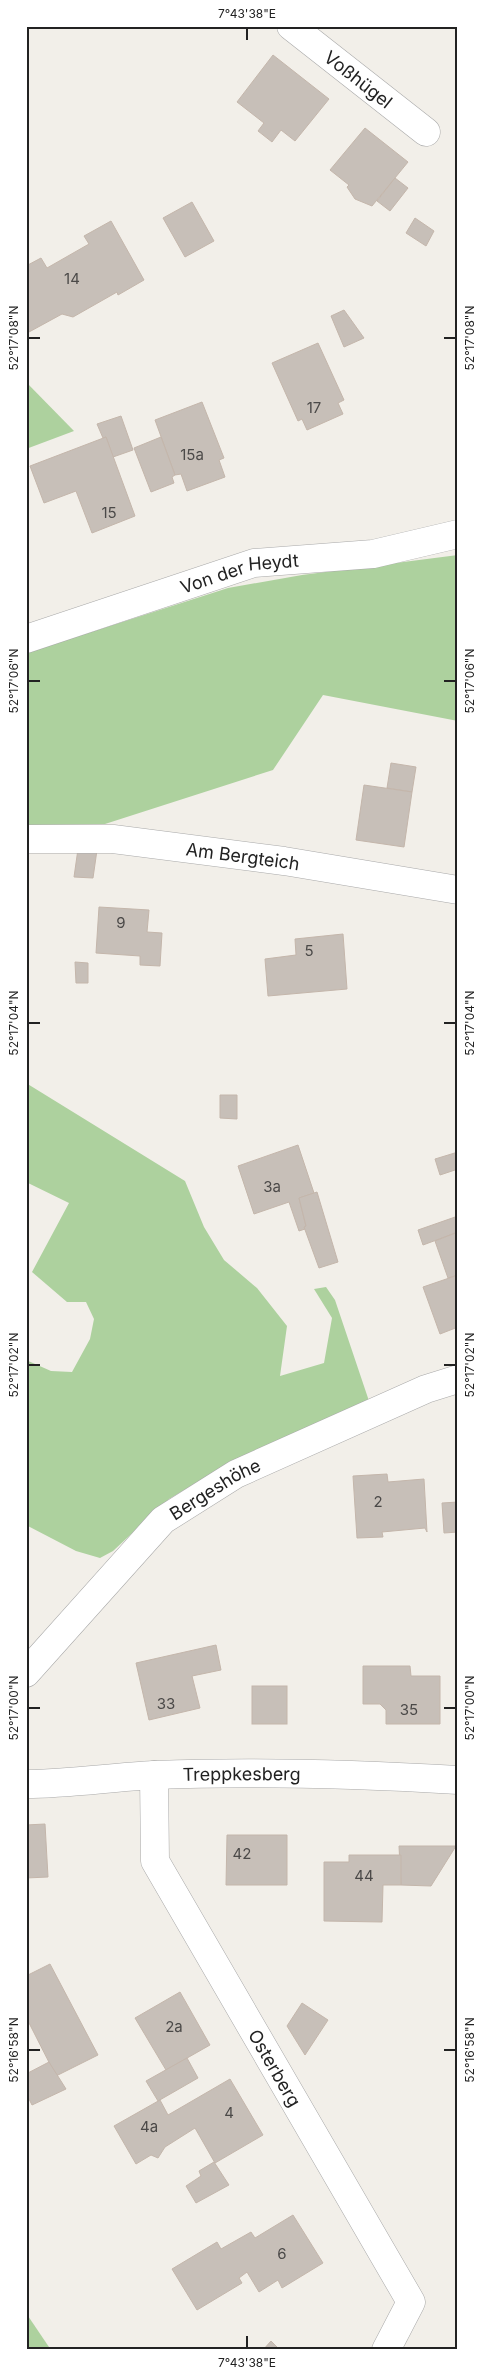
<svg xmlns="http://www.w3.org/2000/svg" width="484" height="2376" viewBox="0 0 484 2376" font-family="Inter,sans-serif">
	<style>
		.forest { fill: #add19e }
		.building { fill: #c7bfb8; stroke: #c4b6ab }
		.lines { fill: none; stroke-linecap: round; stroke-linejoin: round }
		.minor-casing { stroke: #a9a9a9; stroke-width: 29 }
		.minor { stroke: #fff; stroke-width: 28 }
		.ticks { fill: none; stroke: #222; stroke-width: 2 }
		.labels { text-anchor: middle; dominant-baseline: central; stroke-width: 5; stroke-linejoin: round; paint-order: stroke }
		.number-label { font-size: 15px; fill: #4b4948 }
		.street-label { font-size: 18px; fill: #222; stroke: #fff }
		.neatline { fill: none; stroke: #222; stroke-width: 2 }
		.ticks-label { font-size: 12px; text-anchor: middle; fill: #222 }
	</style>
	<rect width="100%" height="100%" fill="#f2efe9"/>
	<!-- forest -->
	<g class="forest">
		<polygon points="26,382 74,431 26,449"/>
		<polygon points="458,555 458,721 323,695 273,770 105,824 26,825 26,653 228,588 302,575"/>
		<polygon points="26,1083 185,1181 204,1227 224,1260 257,1288 287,1326 280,1376 324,1363 332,1318 314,1289 326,1287 335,1300 369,1401 213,1473 169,1499 113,1551 100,1558 76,1551 26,1525 26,1360 51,1371 72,1372 90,1339 94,1319 86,1302 67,1302 32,1272 69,1203 26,1182"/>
		<polygon points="26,2313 51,2350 26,2350"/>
	</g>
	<!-- building -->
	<g class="building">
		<polygon points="273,55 329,99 295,141 281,130 272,142 258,131 264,123 237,102"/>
		<polygon points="365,128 408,162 372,206 355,199 347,187 349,185 330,170"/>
		<polygon points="395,178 408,188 390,211 377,201"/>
		<polygon points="192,202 214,241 185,257 163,218"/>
		<polygon points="415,218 434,231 426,246 406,233"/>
		<polygon points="111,221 144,280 118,295 117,292 73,317 62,314 29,332 26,327 26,266 41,258 47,268 89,244 84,236"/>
		<polygon points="344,310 364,338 344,347 331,316"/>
		<polygon points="318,343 344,400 338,403 343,414 307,430 302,419 298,421 272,363"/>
		<polygon points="202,402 224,458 219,460 225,477 187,491 181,474 175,475 155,420"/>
		<polygon points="121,416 133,450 113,457 106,437 103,438 97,424"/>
		<polygon points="106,437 135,516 92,533 76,491 44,503 30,466"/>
		<polygon points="161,437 175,475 172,477 174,483 151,492 134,448"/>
		<polygon points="391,763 416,767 412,792 387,788"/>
		<polygon points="364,785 412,792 404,847 356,840"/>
		<polygon points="78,849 97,850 93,878 74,877"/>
		<polygon points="99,907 149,910 147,932 162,933 160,966 140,965 140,956 96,953"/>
		<polygon points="343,934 347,989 268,996 265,959 296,955 295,939"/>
		<polygon points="75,962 88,963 88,983 76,983"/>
		<polygon points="220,1095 237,1095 237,1119 220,1118"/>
		<polygon points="298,1145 314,1193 299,1198 306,1226 305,1229 299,1231 289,1202 254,1214 238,1166"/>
		<polygon points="458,1152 458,1169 440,1175 435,1159"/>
		<polygon points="317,1192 338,1262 319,1268 304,1227 306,1226 299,1198"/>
		<polygon points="458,1216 458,1232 423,1245 418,1230"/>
		<polygon points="458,1232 458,1275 448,1278 435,1241"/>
		<polygon points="458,1275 458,1327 440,1334 423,1287"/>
		<polygon points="387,1474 388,1482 424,1479 427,1532 425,1528 382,1532 383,1537 357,1538 353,1476"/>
		<polygon points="458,1502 458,1532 444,1533 442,1503"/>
		<polygon points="216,1645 221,1670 192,1676 200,1708 149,1720 136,1663"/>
		<polygon points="363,1666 410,1666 411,1676 440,1676 440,1724 386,1724 386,1710 380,1704 363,1704"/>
		<rect x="252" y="1686" width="35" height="38"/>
		<polygon points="45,1824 48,1877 26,1878 26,1825"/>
		<polygon points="227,1835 287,1835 287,1885 226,1885"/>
		<polygon points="399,1846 456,1846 431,1886 401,1885"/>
		<polygon points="349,1855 401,1855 401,1885 383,1885 382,1922 324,1921 324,1862 349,1862"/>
		<polygon points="50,1964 98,2055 56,2076 26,2017 26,1976"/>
		<polygon points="180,1992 210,2045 166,2070 135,2018"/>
		<polygon points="302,2003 328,2020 305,2055 287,2026"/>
		<polygon points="187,2058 198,2078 158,2101 146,2081"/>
		<polygon points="49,2062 66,2089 32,2105 26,2093 26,2074"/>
		<polygon points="230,2079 263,2135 215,2163 195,2128 165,2147 158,2158 151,2155 136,2164 114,2126 160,2100 168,2115"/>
		<polygon points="214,2162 229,2185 196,2203 186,2186 201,2176 199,2171"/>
		<polygon points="293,2215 323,2263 282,2288 278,2280 259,2292 247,2272 239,2278 242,2283 197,2310 172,2269 217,2242 221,2249 251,2232 255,2238"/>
		<polygon points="271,2341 280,2350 263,2350"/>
	</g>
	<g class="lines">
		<defs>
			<g id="minor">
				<path id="s1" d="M291,26L426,132"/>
				<path id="s2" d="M26,639L254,563L373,554L458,534"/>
				<path id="s3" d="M26,839H113L284,861L458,890"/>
				<path id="s4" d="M26,1673L163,1520L236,1474L426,1389L458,1379"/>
				<path id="s5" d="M154,1775L155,1861L411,2302L386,2350"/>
				<path id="s6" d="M26,1784C69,1784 112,1777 155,1775C256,1771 357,1774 458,1780"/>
			</g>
		</defs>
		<!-- minor casing -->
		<use href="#minor" class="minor-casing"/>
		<!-- minor -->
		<use href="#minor" class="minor"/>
	</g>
	<!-- ticks -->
	<path class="ticks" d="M247,28V40M28,338H40M444,338H456M28,681H40M444,681H456M28,1023H40M444,1023H456M28,1365H40M444,1365H456M28,1708H40M444,1708H456M28,2050H40M444,2050H456M247,2336V2348"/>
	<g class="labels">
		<!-- number labels -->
		<g class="number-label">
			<text x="72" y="278">14</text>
			<text x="314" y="407">17</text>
			<text x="192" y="454">15a</text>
			<text x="109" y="512">15</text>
			<text x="121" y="922">9</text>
			<text x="309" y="950">5</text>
			<text x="272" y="1186">3a</text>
			<text x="378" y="1501">2</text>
			<text x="166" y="1703">33</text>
			<text x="409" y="1709">35</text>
			<text x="242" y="1853">42</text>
			<text x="364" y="1875">44</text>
			<text x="174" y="2026">2a</text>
			<text x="229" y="2112">4</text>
			<text x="149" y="2126">4a</text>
			<text x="282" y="2253">6</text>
		</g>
		<!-- street labels -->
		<g class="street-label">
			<text stroke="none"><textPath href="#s1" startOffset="86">Voßhügel</textPath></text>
			<text stroke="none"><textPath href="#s2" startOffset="224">Von der Heydt</textPath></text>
			<text stroke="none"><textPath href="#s3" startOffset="218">Am Bergteich</textPath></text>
			<text stroke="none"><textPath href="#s4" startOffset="266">Bergeshöhe</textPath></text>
			<text stroke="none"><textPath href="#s6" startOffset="216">Treppkesberg</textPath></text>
			<text stroke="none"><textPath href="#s5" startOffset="325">Osterberg</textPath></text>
		</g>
	</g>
	<!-- border -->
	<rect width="484" height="2376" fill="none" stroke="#ffffff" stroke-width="55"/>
	<rect x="28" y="28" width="428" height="2320" class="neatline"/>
	<g class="ticks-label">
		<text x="247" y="18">7°43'38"E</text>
		<text transform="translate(14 338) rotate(-90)" y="4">52°17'08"N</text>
		<text transform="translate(470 338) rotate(-90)" y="4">52°17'08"N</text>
		<text transform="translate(14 681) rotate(-90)" y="4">52°17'06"N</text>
		<text transform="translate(470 681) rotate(-90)" y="4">52°17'06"N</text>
		<text transform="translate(14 1023) rotate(-90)" y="4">52°17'04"N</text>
		<text transform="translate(470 1023) rotate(-90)" y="4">52°17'04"N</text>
		<text transform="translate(14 1365) rotate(-90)" y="4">52°17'02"N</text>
		<text transform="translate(470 1365) rotate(-90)" y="4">52°17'02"N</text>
		<text transform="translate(14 1708) rotate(-90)" y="4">52°17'00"N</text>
		<text transform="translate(470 1708) rotate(-90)" y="4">52°17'00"N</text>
		<text transform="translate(14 2050) rotate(-90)" y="4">52°16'58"N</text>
		<text transform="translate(470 2050) rotate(-90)" y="4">52°16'58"N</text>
		<text x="247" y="2367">7°43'38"E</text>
	</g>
</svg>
